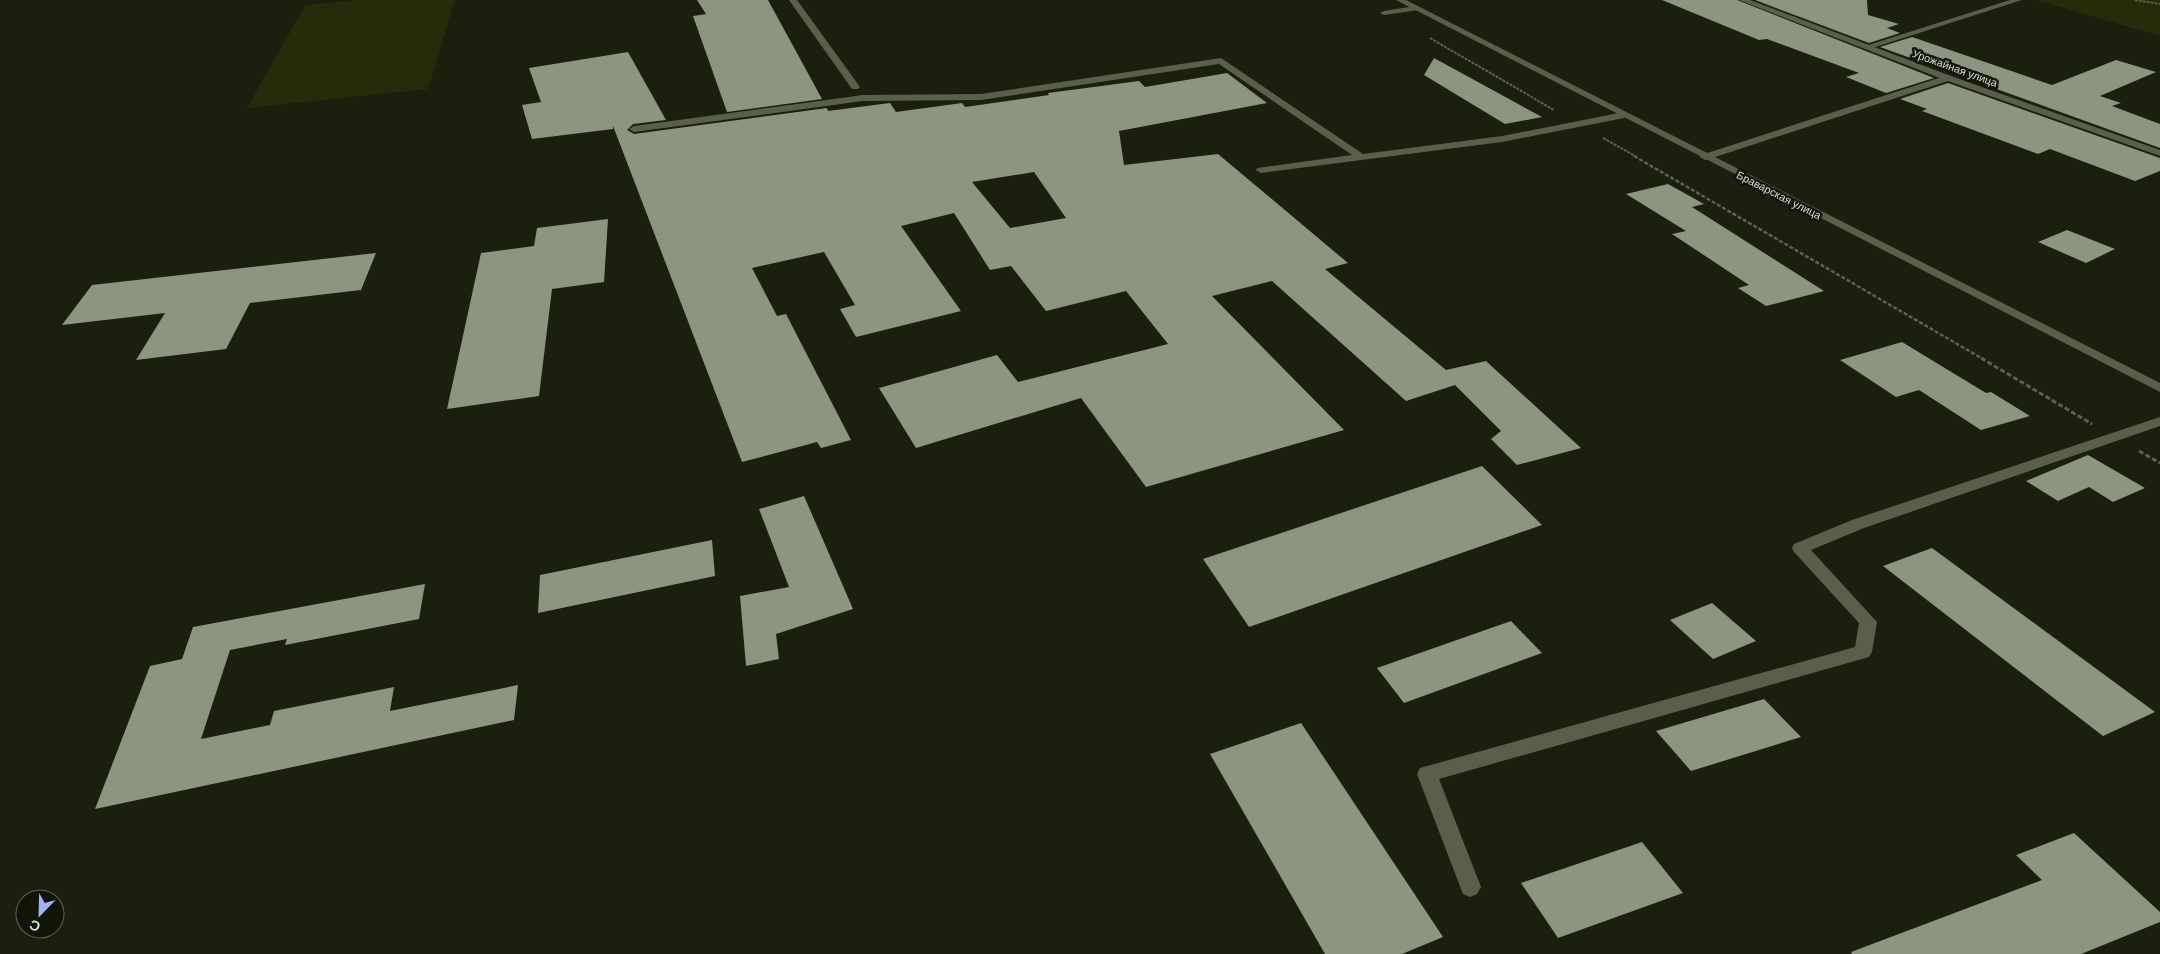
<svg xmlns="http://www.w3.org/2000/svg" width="2160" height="954" viewBox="0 0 2160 954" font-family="Arial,sans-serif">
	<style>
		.green { fill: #252c09 }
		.building { fill: #8d947f; fill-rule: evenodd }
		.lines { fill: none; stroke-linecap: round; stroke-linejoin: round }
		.path-far2 { stroke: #5d6152; stroke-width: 2; stroke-dasharray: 3 1; stroke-linecap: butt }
		.path-far1 { stroke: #5d6152; stroke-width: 2.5; stroke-dasharray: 4 2; stroke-linecap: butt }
		.path { stroke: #5d6152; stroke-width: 3; stroke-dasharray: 5 2.5; stroke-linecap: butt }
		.lane { fill: #5a5f4c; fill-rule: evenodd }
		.street { fill: #5a5f4c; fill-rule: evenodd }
		.secondary { fill: #5a5f4c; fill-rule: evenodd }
		.labels { text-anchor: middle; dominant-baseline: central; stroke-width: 5; stroke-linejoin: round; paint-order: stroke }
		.far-street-label { font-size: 11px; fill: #d9ddd2; stroke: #111505 }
	</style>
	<rect width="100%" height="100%" fill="#1a1f0e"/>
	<!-- green -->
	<g class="green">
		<polygon points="359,0 455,0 428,89 247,108 305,5"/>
		<polygon points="2035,0 2160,0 2160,36 2050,4"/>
	</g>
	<!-- building -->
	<g class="building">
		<polygon points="697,0 768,0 822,99 727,112 693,16 706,14"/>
		<polygon points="1662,0 1737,0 1934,78 1886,93 1846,77 1859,73 1767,39 1759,40"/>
		<polygon points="1755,0 1867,0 1868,15 1899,24 1887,28 1900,33 1869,43"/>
		<polygon points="1912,37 2052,85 2116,60 2156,72 2100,96 2121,103 2112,106 2160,124 2160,148 1880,47"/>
		<path d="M628,52L666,120L633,124L627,130L634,134L827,108L828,111L890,103L896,112L962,103L965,107L1049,95L1048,93L1139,81L1145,87L1227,73L1267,103L1119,131L1124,165L1218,154L1348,263L1325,269L1446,370L1486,361L1581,448L1517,465L1491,439L1501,431L1455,385L1406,401L1272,281L1212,296L1344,430L1146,487L1081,398L916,448L879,388L997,355L1018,382L1168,344L1126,291L1046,311L1011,266L990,270L954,213L901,226L961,311L856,337L840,309L855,305L824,252L752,268L777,316L786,314L851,440L821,448L817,442L742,462L613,126V129L532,139L522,105L541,102L529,68ZM1034,172L1066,218L1010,228L972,182Z"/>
		<polygon points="1434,58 1542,117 1505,124 1424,75"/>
		<polygon points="1948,83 2160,158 2160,171 2135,181 2050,149 2038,154 1922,111 1927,109 1900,99"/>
		<polygon points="1668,184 1704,204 1692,207 1824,291 1766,306 1738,288 1749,285 1672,234 1686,231 1626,194"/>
		<polygon points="608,219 604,282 552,289 539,396 447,409 481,253 534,246 537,228"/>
		<polygon points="2067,230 2115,249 2086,263 2038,242"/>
		<polygon points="376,253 361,290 250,303 226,349 136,360 165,313 62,325 92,285"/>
		<polygon points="1902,342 1986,393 1991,392 2030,416 1981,430 1919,390 1896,397 1840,360"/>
		<polygon points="2088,455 2145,488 2113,502 2089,487 2058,501 2026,481"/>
		<polygon points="1482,466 1542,525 1249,627 1203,559"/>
		<polygon points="804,496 853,609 776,634 779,659 746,666 740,596 789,587 759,509"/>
		<polygon points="712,540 715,576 538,613 540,575"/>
		<polygon points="1932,548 2155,712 2103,736 1883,566"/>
		<polygon points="425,584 419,619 285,645 287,639 230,650 201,739 270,725 274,711 394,687 390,711 518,685 514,720 95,809 150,666 182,659 193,627"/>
		<polygon points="1712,603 1756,641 1713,659 1670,620"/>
		<polygon points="1511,621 1542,653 1404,703 1377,668"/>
		<polygon points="1764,699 1801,737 1691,771 1656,731"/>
		<polygon points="1301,723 1443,937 1402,954 1325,954 1210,754"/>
		<polygon points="2074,833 2160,912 2160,922 2081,954 1852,954 1851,952 2042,880 2016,855"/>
		<polygon points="1642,842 1683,893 1558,938 1521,883"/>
	</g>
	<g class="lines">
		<!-- path-far2 -->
		<g class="path-far2">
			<polyline points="2135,0 2160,4"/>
			<polyline points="1430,38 1554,110"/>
			<polyline points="1603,138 1637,157"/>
		</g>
		<!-- path-far1 -->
		<polyline class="path-far1" points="1634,156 1983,359"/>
		<!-- path -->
		<g class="path">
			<polyline points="1981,358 2092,424"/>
			<polyline points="2139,451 2160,463"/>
		</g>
		<!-- lane -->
		<g class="lane">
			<polygon points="789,0 797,0 860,87 858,89 852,89"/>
			<polygon points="2010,0 2022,0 1869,49 1862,47"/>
			<polygon points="1415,6 1419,8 1418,10 1384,15 1380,13 1384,11"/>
			<polygon points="1221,58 1363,154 1502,136 1624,112 1629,115 1624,118 1502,142 1261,173 1256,170 1257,168 1352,155 1219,64 981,100 863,101 634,132 629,129 634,126 863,95 981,94"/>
			<polygon points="2160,417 2160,426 1864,528 1811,550 1877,622 1872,652 1869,657 1439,779 1481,887 1477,894 1470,897 1463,894 1417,774 1420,768 1855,647 1859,623 1794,552 1792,548 1794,544 1852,520"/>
		</g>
		<!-- street -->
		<polygon class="street" points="1948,75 1953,78 1951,80 1709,159 1705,160 1700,157 1701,155"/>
		<!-- secondary -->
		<g class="secondary">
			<polygon points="1396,0 1406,0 2160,383 2160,392"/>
			<polygon points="1739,0 1750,0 1951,76 2160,150 2160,156 1945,80"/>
		</g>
	</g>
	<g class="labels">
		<!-- far-street labels -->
		<g class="far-street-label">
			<text transform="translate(1955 68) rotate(20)">Урожайная улица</text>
			<text transform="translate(1779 195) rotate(27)">Браварская улица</text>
		</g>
	</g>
	<!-- north arrow -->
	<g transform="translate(40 914) rotate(203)"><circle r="24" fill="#111505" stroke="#616557"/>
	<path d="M0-4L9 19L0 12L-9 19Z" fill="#9db4fd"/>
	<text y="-8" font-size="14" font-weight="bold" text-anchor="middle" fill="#d9ddd2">С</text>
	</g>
</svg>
